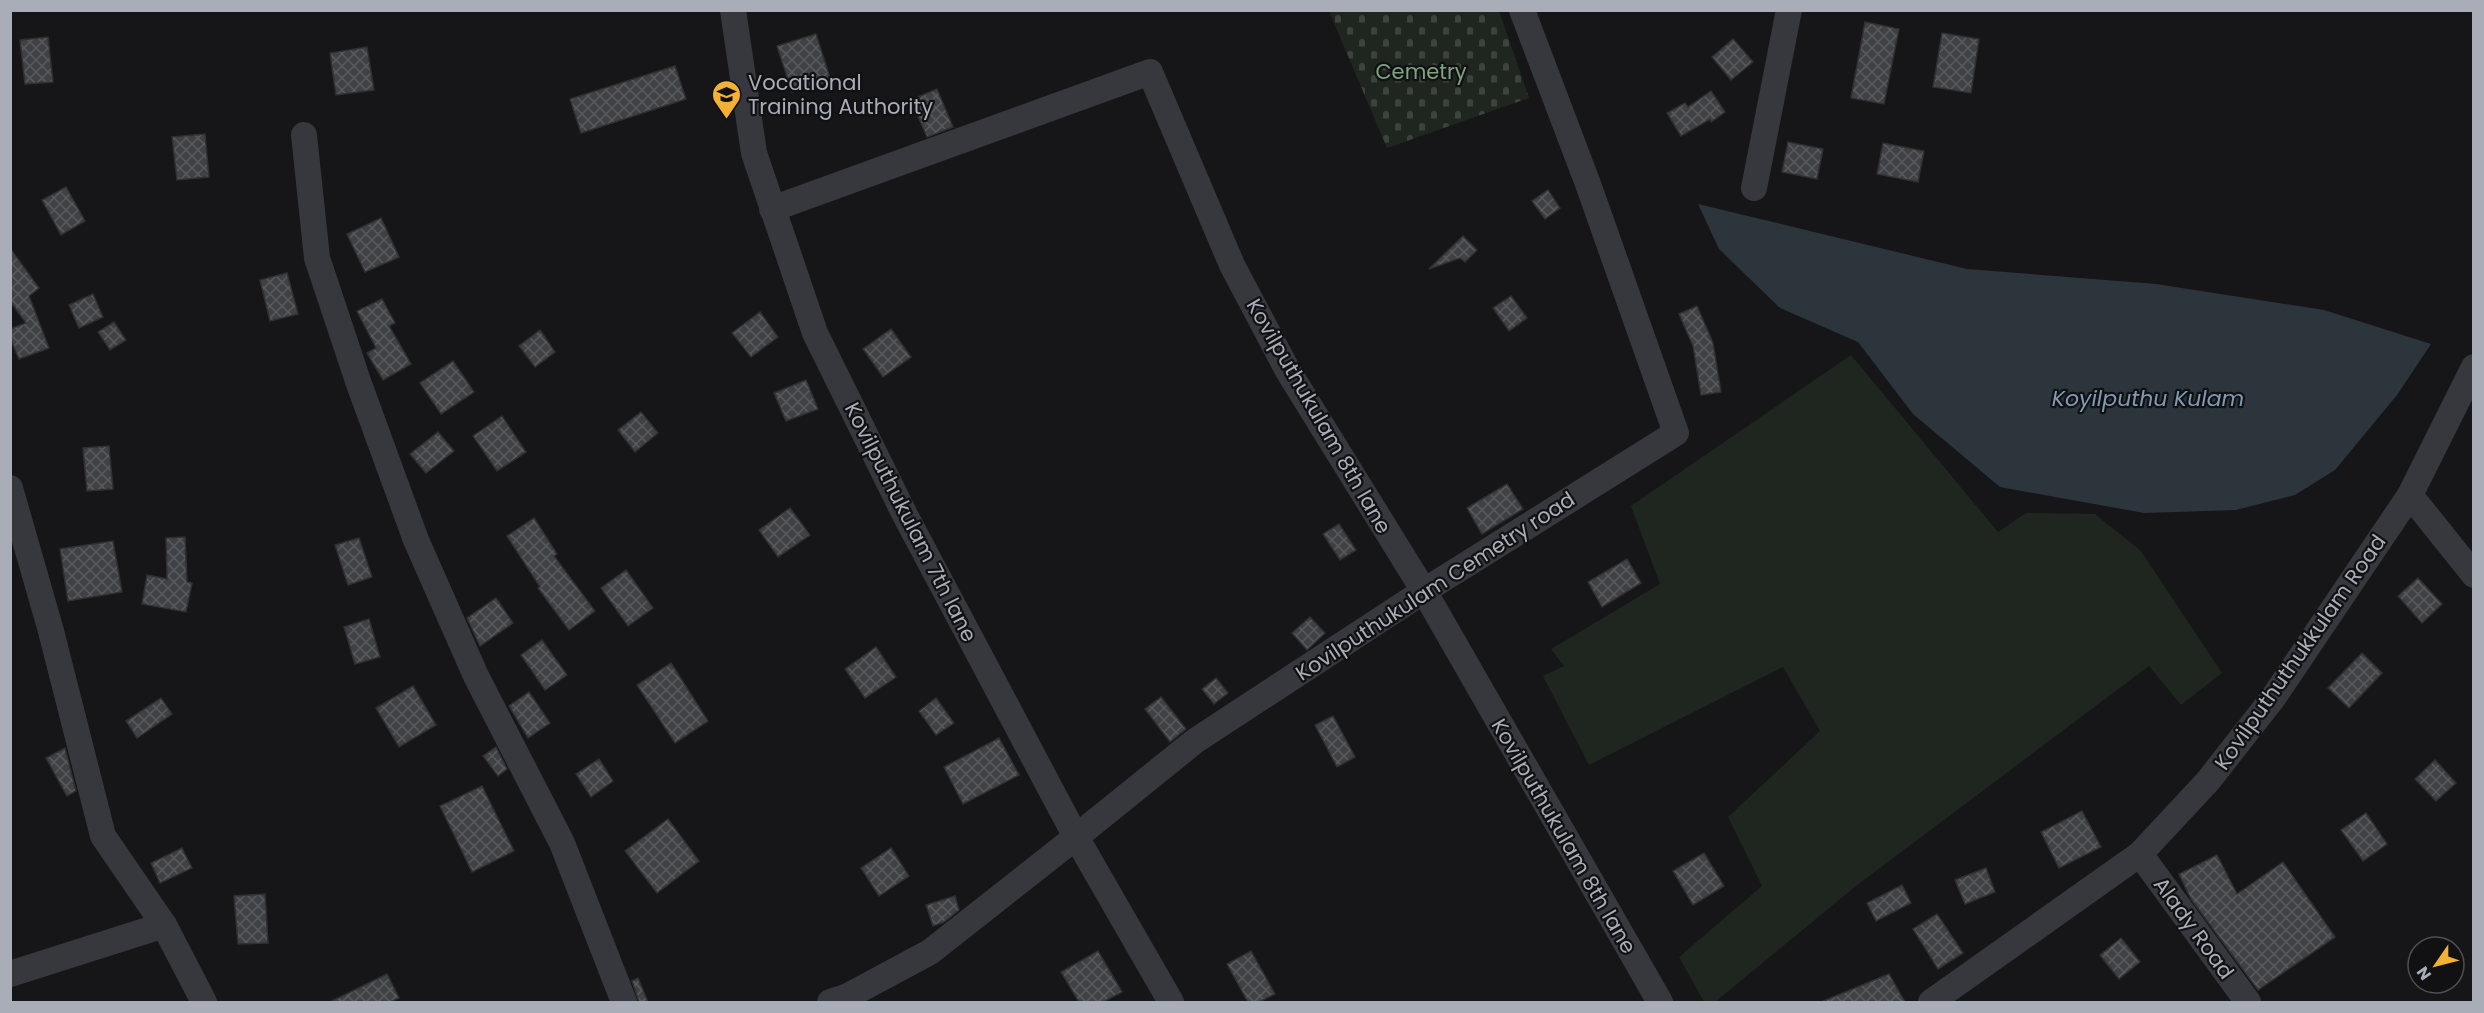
<svg xmlns="http://www.w3.org/2000/svg" width="2484" height="1013" viewBox="0 0 2484 1013" font-family="Poppins,sans-serif">
	<style>
		.grass { fill: #1e261f }
		.cemetery { fill: url(#cemetery-stones) }
		.water { fill: #2c353c }
		.building { fill: url(#building-cross-hatch); stroke: #303034; stroke-width: 1.5 }
		.lines { fill: none; stroke-linecap: round; stroke-linejoin: round }
		.minor { stroke: #37383d; stroke-width: 26 }
		.labels { text-anchor: middle; dominant-baseline: central; stroke-width: 4.5; stroke-linejoin: round; paint-order: stroke }
		.park-label { font-size: 21px; fill: #7fa381; stroke: #111113 }
		.poi-label { font-size: 21px; fill: #a8adb8; stroke: #111113; text-anchor: start }
		.street-label { font-size: 21px; fill: #a8adb8; stroke: #111113 }
		.water-label { font-size: 22px; font-style: italic; fill: #7f9bb3; stroke: #111113 }
	</style>
	<defs>
		<pattern id="cemetery-stones" width="16" height="16" patternUnits="userSpaceOnUse" patternTransform="scale(1.5)"><rect width="16" height="16" fill="#1e261f"/><path d="M2 7V4a2 2 0 0 1 4 0v3zM10 15v-3a2 2 0 0 1 4 0v3z" fill="#3c433d"/></pattern>
		<pattern id="building-cross-hatch" width="8" height="8" patternUnits="userSpaceOnUse" patternTransform="scale(1.5)"><rect width="8" height="8" fill="#404145"/><path d="M0 0l8 8M0 8l8-8" fill="none" stroke="#595a5e"/></pattern>
	</defs>
	<rect width="100%" height="100%" fill="#161618"/>
	<!-- grass -->
	<polygon class="grass" points="1851,355 1998,532 2026,513 2095,514 2141,551 2222,673 2181,705 2149,666 1856,886 1715,1002 1704,1002 1679,957 1762,886 1728,817 1820,731 1783,667 1589,765 1543,676 1564,666 1551,649 1660,584 1631,506"/>
	<!-- cemetery -->
	<polygon class="cemetery" points="1329,11 1499,11 1529,98 1387,148"/>
	<!-- water -->
	<polygon class="water" points="1698,204 1967,269 2156,284 2324,310 2431,344 2397,395 2335,470 2295,495 2236,510 2144,513 2000,487 1913,414 1858,342 1780,308 1719,249"/>
	<!-- building -->
	<g class="building">
		<polygon points="1865,22 1899,29 1884,104 1851,98"/>
		<polygon points="1942,33 1979,39 1971,93 1933,87"/>
		<polygon points="816,34 831,81 792,92 777,46"/>
		<polygon points="48,37 53,82 25,84 20,40"/>
		<polygon points="1733,39 1753,62 1731,80 1712,57"/>
		<polygon points="367,47 374,90 336,95 330,53"/>
		<polygon points="675,66 686,99 581,133 570,99"/>
		<polygon points="937,89 953,127 927,137 911,100"/>
		<polygon points="1711,91 1725,112 1711,122 1710,119 1681,136 1667,113 1685,103 1688,107"/>
		<polygon points="205,134 209,177 177,180 172,137"/>
		<polygon points="1788,142 1823,149 1817,179 1782,172"/>
		<polygon points="1883,143 1924,151 1918,182 1877,174"/>
		<polygon points="66,187 85,221 61,235 42,200"/>
		<polygon points="1548,190 1560,208 1545,219 1532,201"/>
		<polygon points="381,218 399,257 365,272 347,234"/>
		<polygon points="1463,236 1477,250 1465,262 1460,258 1429,269"/>
		<polygon points="10,248 39,288 29,296 49,348 19,359 10,338 10,329 26,323 10,301"/>
		<polygon points="287,273 298,314 270,321 260,280"/>
		<polygon points="93,294 103,317 79,328 69,305"/>
		<polygon points="1511,296 1527,318 1509,331 1493,308"/>
		<polygon points="382,299 395,323 389,326 411,364 383,380 367,353 376,348 357,311"/>
		<polygon points="1697,306 1713,343 1721,392 1701,395 1693,346 1679,314"/>
		<polygon points="760,312 778,337 751,357 732,333"/>
		<polygon points="114,322 126,340 110,350 98,332"/>
		<polygon points="891,329 911,357 883,377 863,349"/>
		<polygon points="540,330 555,352 535,367 519,346"/>
		<polygon points="453,361 474,392 441,414 420,383"/>
		<polygon points="806,380 818,409 786,421 774,393"/>
		<polygon points="641,412 658,433 635,452 618,430"/>
		<polygon points="502,416 526,452 497,471 473,436"/>
		<polygon points="438,432 454,451 426,473 410,454"/>
		<polygon points="109,446 113,489 87,491 83,448"/>
		<polygon points="1507,484 1523,509 1482,534 1467,508"/>
		<polygon points="790,508 810,535 778,557 759,530"/>
		<polygon points="534,518 557,554 554,556 595,611 569,630 538,588 540,587 507,536"/>
		<polygon points="1339,524 1356,550 1340,560 1323,534"/>
		<polygon points="185,537 187,582 192,583 186,612 142,604 147,575 167,579 166,538"/>
		<polygon points="359,538 372,577 348,585 335,545"/>
		<polygon points="113,541 122,592 68,601 60,549"/>
		<polygon points="1627,559 1641,583 1602,607 1588,582"/>
		<polygon points="626,570 653,608 628,626 601,588"/>
		<polygon points="2418,578 2442,604 2422,623 2398,596"/>
		<polygon points="496,598 513,623 480,646 467,618"/>
		<polygon points="1310,617 1325,633 1307,650 1292,633"/>
		<polygon points="369,619 380,657 355,664 344,627"/>
		<polygon points="542,640 567,675 545,690 521,655"/>
		<polygon points="876,647 896,677 865,698 845,669"/>
		<polygon points="2362,653 2382,673 2349,708 2328,688"/>
		<polygon points="671,663 708,721 675,743 637,685"/>
		<polygon points="1216,678 1228,693 1214,704 1202,689"/>
		<polygon points="413,686 436,725 399,747 376,708"/>
		<polygon points="529,692 550,723 528,738 509,706"/>
		<polygon points="1161,697 1186,729 1170,742 1145,709"/>
		<polygon points="161,698 172,714 137,738 126,721"/>
		<polygon points="936,698 954,723 936,735 919,711"/>
		<polygon points="1333,716 1355,757 1337,767 1315,725"/>
		<polygon points="999,738 1019,775 963,804 944,767"/>
		<polygon points="496,747 507,769 498,776 483,756"/>
		<polygon points="65,748 76,791 67,796 46,758"/>
		<polygon points="599,759 613,781 591,797 576,774"/>
		<polygon points="2435,760 2456,783 2436,801 2415,779"/>
		<polygon points="482,786 514,851 472,872 440,806"/>
		<polygon points="2082,811 2101,847 2059,868 2041,832"/>
		<polygon points="2366,813 2387,844 2363,861 2341,830"/>
		<polygon points="668,819 699,861 657,893 625,851"/>
		<polygon points="182,848 192,868 160,883 151,863"/>
		<polygon points="891,848 909,876 879,896 861,868"/>
		<polygon points="1704,853 1724,886 1693,905 1673,871"/>
		<polygon points="2217,855 2237,894 2283,862 2335,937 2258,990 2191,899 2179,874"/>
		<polygon points="1986,868 1995,892 1965,904 1955,880"/>
		<polygon points="1902,885 1911,903 1876,921 1867,903"/>
		<polygon points="265,894 268,943 238,944 234,896"/>
		<polygon points="955,896 959,910 944,922 933,926 926,905"/>
		<polygon points="1937,914 1963,953 1938,969 1913,929"/>
		<polygon points="2121,938 2140,962 2119,979 2100,955"/>
		<polygon points="1098,951 1122,992 1103,1002 1079,1002 1061,972"/>
		<polygon points="1251,951 1275,994 1259,1002 1248,1002 1227,964"/>
		<polygon points="387,974 399,998 390,1002 330,1002"/>
		<polygon points="1889,974 1905,1002 1821,1002"/>
		<polygon points="638,978 648,1002 639,1002 632,981"/>
	</g>
	<g class="lines">
		<!-- minor -->
		<g class="minor">
			<polyline points="733,10 754,153 815,333 905,515 1076,837 1171,1002"/>
			<polyline points="304,135 317,258 359,384 416,540 476,676 562,843 624,1002"/>
			<polyline points="1754,188 1789,10"/>
			<polyline points="772,209 1150,72 1232,265 1288,371 1424,591 1660,1002"/>
			<polyline points="10,488 51,631 103,836 164,925 204,1002"/>
			<polyline points="2410,495 2474,575"/>
			<polyline points="2140,854 2248,1002"/>
			<polyline points="10,974 164,925"/>
			<polyline points="830,1002 848,996 930,952 1076,837 1195,741 1424,591 1676,433 1588,184 1522,10"/>
			<polyline points="1931,1002 2140,854 2208,781 2273,698 2410,495 2474,367"/>
		</g>
	</g>
	<!-- icons -->
	<defs>
		<symbol id="university-pin" viewBox="-11 -11 22 30"><path d="M0 17L-7.5 6A9.5 9.5 0 1 1 7.5 6Z" fill="#f2b134" stroke="#111113"/><path d="M0-5L7-2L0 1L-7-2ZM-4 1L0 2.5L4 1V4Q0 6-4 4Z" fill="#111"/></symbol>
	</defs>
	<g fill-rule="evenodd">
		<use href="#university-pin" x="710" y="78" width="33" height="45"/>
	</g>
	<g class="labels">
		<!-- park labels -->
		<g class="park-label">
			<text x="1421" y="71">Cemetry</text>
		</g>
		<!-- poi labels -->
		<g class="poi-label">
			<text x="748" y="82">Vocational<tspan x="748" dy="24">Training Authority</tspan></text>
		</g>
		<!-- street labels -->
		<g class="street-label">
			<text transform="translate(1319 416) rotate(60)">Kovilputhukulam 8th lane</text>
			<text transform="translate(911 522) rotate(63)">Kovilputhukulam 7th lane</text>
			<text transform="translate(1435 586) rotate(-33)">Kovilputhukulam Cemetry road</text>
			<text transform="translate(2300 652) rotate(-55)">Kovilputhuthukkulam Road</text>
			<text transform="translate(1564 836) rotate(60)">Kovilputhukulam 8th lane</text>
			<text transform="translate(2194 928) rotate(54)">Alady Road</text>
		</g>
		<!-- water labels -->
		<g class="water-label">
			<text x="2148" y="398">Koyilputhu Kulam</text>
		</g>
	</g>
	<!-- border -->
	<rect width="2484" height="1013" fill="none" stroke="#a8adb8" stroke-width="24"/>
	<!-- north arrow -->
	<g transform="translate(2436 965) rotate(235)"><circle r="28" fill="#111113" stroke="#4d4f55" stroke-width="1.5"/>
	<path d="M0-4.5L10 22L0 15L-10 22Z" fill="#f2b134"/>
	<text y="-9" font-size="16" font-weight="bold" text-anchor="middle" fill="#a8adb8">N</text>
	</g>
</svg>
